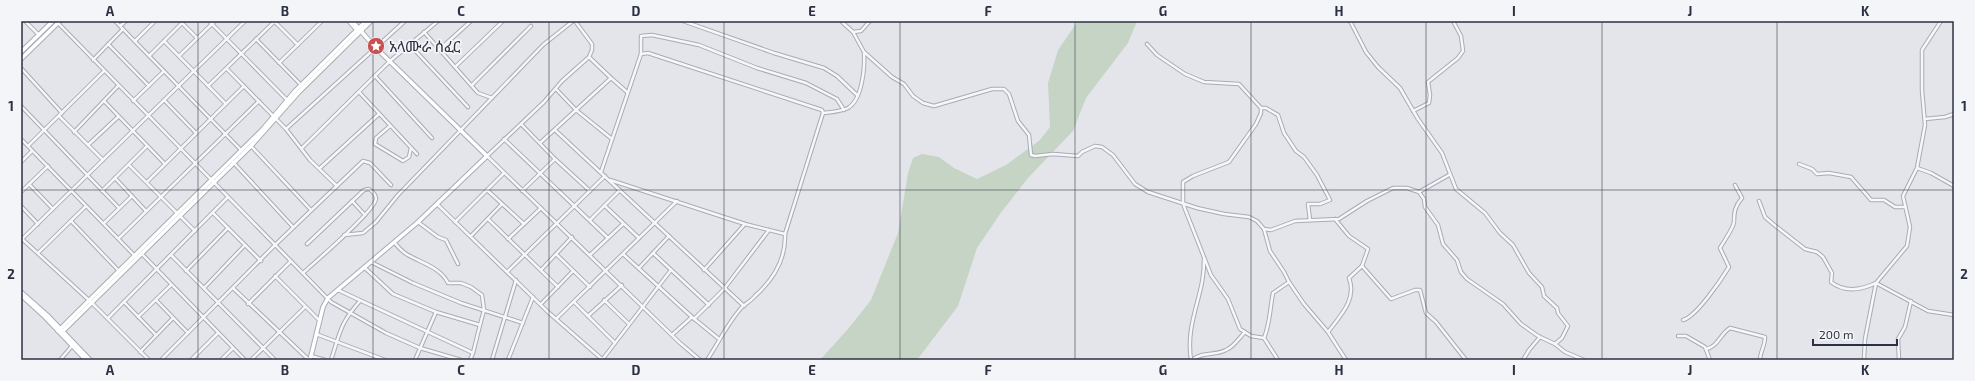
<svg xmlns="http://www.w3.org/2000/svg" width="1975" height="381" viewBox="0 0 1975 381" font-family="'Exo 2','Noto Sans Ethiopic',sans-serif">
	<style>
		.green { fill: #c6d4c5 }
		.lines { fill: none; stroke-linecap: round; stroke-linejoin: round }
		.street-casing { stroke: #a9abb5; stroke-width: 4.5 }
		.secondary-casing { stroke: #a9abb5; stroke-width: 5.5 }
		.street { stroke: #f6f7f9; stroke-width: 2.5 }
		.secondary { stroke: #fff; stroke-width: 3.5 }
		.grid { fill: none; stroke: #2c3043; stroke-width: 1; stroke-opacity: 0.55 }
		.labels { text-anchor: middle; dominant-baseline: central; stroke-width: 3.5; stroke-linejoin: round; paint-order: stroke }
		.poi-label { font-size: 15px; fill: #2c3043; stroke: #f3f5f8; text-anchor: start }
		.neatline { fill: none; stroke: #2c3043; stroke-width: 1.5 }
		.grid-label { font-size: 13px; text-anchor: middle; font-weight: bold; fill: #2c3043 }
	</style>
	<rect width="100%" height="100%" fill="#e4e5eb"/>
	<!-- green -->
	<polygon class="green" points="1078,21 1137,21 1128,43 1086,98 1073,131 1028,178 1000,214 977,248 958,306 917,360 820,360 848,329 871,300 898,233 908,173 913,158 922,154 939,157 954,168 977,179 1006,165 1040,140 1050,127 1048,83 1058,50"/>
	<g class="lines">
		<defs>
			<g id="street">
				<polyline points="25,21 39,35"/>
				<polyline points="56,21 331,302 386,333 420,348 461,360"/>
				<polyline points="115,21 241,150"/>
				<polyline points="180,21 197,38"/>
				<polyline points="209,21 288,101"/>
				<polyline points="274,21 298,45"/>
				<polyline points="575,21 592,44 592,50 589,57 562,81 544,102 487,156 680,343 700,360"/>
				<polyline points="683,21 774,53 824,68 837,76 857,95"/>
				<polyline points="841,21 853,32 864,52 892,77 904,84 913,96 923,103 934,106 992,89 1004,89 1009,94 1018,121 1029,135 1031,155 1035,156 1053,154 1078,156 1082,152 1095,146 1102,147 1113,155 1135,184 1148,192 1197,208 1224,214 1249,217 1257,221 1264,229 1271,230 1295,221 1339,219 1367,201 1393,188 1407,188 1419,192 1424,199 1425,207 1438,225 1443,244 1457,260 1461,272 1467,279 1503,304 1521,324 1538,336 1555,344 1565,352 1584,360"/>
				<polyline points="1350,21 1366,52 1378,67 1400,88 1418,119 1442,153 1456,189 1485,213 1500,233 1513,245 1529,273 1542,287 1544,296 1557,308 1558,313 1568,326 1562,338 1555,344"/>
				<polyline points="120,26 126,21"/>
				<polyline points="424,32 478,93 492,98"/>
				<polyline points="853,32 861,31 870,21"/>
				<polyline points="256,39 302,86"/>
				<polyline points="135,41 155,21"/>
				<polyline points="164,41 226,104"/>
				<polyline points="108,44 149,86"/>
				<polyline points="409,44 468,107"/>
				<polyline points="1147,44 1157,55 1185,74 1204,82 1239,84 1261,108 1266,108 1278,115 1284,133 1296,151 1304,157 1317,175 1330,200 1320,204 1308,204 1310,220"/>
				<polyline points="440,49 471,21"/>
				<polyline points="641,54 648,53 822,110 823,113"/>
				<polyline points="149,56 182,23"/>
				<polyline points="179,56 215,21"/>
				<polyline points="93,60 123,29"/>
				<polyline points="279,63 322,21"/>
				<polyline points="455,67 503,21"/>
				<polyline points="21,68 62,113"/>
				<polyline points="227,69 286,129 310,160 337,186"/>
				<polyline points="375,76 432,138"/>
				<polyline points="611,78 627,92"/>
				<polyline points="472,85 531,26"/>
				<polyline points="208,86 275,21"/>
				<polyline points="556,89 576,110 612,139"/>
				<polyline points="359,92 417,154"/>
				<polyline points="164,100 196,133"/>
				<polyline points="104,101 165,164"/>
				<polyline points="133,101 164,71"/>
				<polyline points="21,106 119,208"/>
				<polyline points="1261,108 1261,113 1256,124 1229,162 1193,176 1183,182 1183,203 1185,209 1211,275 1228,299 1240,329 1251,336 1264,338 1278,360"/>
				<polyline points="1413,111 1429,103 1430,95 1428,82 1458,58 1463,51 1461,36 1453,21"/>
				<path d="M823,113C831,112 840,112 848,108C862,100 865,68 864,53"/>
				<polyline points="59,116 103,160"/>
				<polyline points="1925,119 1945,117 1954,114"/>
				<polyline points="521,124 555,159 590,191"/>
				<polyline points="390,126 376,138 375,144 403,161 409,157 411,148"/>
				<polyline points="286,129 405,21"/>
				<polyline points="556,131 744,306"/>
				<polyline points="74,132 118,86"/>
				<polyline points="21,139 135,256"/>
				<polyline points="504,139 608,238"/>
				<polyline points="540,143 611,78 589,57"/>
				<polyline points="88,145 118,117"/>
				<polyline points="28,146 104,71"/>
				<polyline points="251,146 311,210"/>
				<polyline points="302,148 390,61 438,21"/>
				<polyline points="21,162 32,151"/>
				<polyline points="233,162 293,227"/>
				<polyline points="1799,164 1812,169 1817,174 1829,173 1851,177 1871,200 1884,200 1895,207 1905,207"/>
				<polyline points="129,165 177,213"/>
				<polyline points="320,168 379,114"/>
				<polyline points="1917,168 1931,173 1954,186"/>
				<polyline points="601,172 641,54 641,36 652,35 699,45 757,68 806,83 837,99 844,110"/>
				<polyline points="115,178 146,211"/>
				<polyline points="610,180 745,224 785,234"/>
				<polyline points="147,182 244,86"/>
				<polyline points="29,184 53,209"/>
				<polyline points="487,190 524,224"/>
				<polyline points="102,191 147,146"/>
				<polyline points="522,191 555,159"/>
				<polyline points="21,192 48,166"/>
				<polyline points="1419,192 1449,175"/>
				<polyline points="352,201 365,215"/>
				<path d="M1759,201L1765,217L1773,224L1805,249L1817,252L1823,257L1832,273L1831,282C1845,293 1861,290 1876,283L1928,311L1954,315"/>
				<polyline points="437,204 548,312 603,360"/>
				<polyline points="21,206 38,224"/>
				<polyline points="605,206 639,238"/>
				<polyline points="213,213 261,261"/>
				<polyline points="180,216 195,231"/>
				<polyline points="488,219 558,287"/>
				<polyline points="590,220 620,190"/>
				<polyline points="71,221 118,270"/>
				<polyline points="418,222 438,237 446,240 458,264"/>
				<polyline points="455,222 504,173"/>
				<polyline points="104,223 132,196"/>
				<polyline points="1264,229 1270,251 1284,272 1289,282 1304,304 1328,332 1346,360"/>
				<polyline points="344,235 363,233 376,222 398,195 543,45 573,21"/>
				<polyline points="471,236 502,204"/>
				<polyline points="21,238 91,302 149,360"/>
				<polyline points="119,238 259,101"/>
				<polyline points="508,239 541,208"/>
				<polyline points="21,240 245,21"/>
				<polyline points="38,253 86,206"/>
				<polyline points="141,253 245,360"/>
				<polyline points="653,253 709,305"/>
				<polyline points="556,254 590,287"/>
				<polyline points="623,254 692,317 719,339"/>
				<polyline points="171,255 275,360"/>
				<polyline points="590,255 623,224"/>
				<polyline points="371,262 413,283 461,303 523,323"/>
				<polyline points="1362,266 1391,299 1415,290 1420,290 1426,313 1436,322 1466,360"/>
				<path d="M365,268L393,294L436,312L480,325L484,310L482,295L471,287L461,283H448C441,268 422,263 408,255C402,252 398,247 394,242"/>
				<polyline points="639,268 669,236"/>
				<polyline points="541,270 572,237"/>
				<polyline points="704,270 745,224"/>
				<polyline points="186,271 228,228"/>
				<polyline points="508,271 605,176"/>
				<path d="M303,273C315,262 374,212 376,199C376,194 372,191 369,189L364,190L307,244"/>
				<polyline points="275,276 319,320"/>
				<polyline points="204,288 245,245"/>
				<polyline points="233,288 309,360"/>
				<polyline points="338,290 473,353 470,360"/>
				<polyline points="156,300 188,333"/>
				<polyline points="604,300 629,324"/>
				<polyline points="124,302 156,335"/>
				<polyline points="574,302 615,343"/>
				<polyline points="248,304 291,261"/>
				<polyline points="541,304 573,271"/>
				<polyline points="588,316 622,285"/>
				<polyline points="138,317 171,285"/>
				<polyline points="108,318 228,197"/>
				<polyline points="557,318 677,201"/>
				<polyline points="694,319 724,289 769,230"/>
				<path d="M1683,320C1696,317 1721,280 1729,267L1720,248C1724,241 1733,229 1734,222C1734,212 1735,206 1742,198L1735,185"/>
				<path d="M1328,332C1341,315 1357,299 1349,278L1362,266L1368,249L1349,236L1335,219"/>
				<polyline points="316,334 385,360"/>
				<polyline points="673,334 692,317"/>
				<polyline points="1678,336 1686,336 1705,347 1710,360"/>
				<path d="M1264,338C1270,324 1270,308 1273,293L1289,282"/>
				<path d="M1706,349C1718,347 1720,334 1730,328L1765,337C1765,346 1760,352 1760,360"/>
				<polyline points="140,352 173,318"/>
				<polyline points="473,353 480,325"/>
				<polyline points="311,356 325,360"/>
				<polyline points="60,360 72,346"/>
				<polyline points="161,360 275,245 363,161 370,163 391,185"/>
				<polyline points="191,360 218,333"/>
				<polyline points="221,360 233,348"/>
				<polyline points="251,360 305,307"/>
				<path d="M331,360C340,333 340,323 360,301"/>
				<polyline points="415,360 436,312"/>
				<polyline points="492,360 516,280"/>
				<polyline points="508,360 533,297"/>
				<polyline points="602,360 671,270"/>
				<path d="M707,360C719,342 728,322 743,306C747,303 752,300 755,296C773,280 786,259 785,234L823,113"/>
				<path d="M1191,360C1185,321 1205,295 1204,259"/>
				<path d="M1192,360C1203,351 1215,356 1226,350C1234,347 1239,338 1245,332"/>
				<polyline points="1523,360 1529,350 1540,337"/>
				<polyline points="1864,360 1865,339 1876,283 1907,246 1910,227 1903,196 1917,168 1925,125 1922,90 1922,50 1941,21"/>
				<polyline points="1899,360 1898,339 1905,327 1911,301"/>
			</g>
			<g id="secondary">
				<polyline points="349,21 358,31"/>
				<polyline points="21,52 53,21"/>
				<polyline points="21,59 60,21"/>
				<polyline points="21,292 47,315 90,360"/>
				<polyline points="21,295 45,317 86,360"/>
				<polyline points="58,331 263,129 295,91 366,21"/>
				<polyline points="61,333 251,146 299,92 371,21"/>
				<polyline points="310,360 323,307 328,298 418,222 487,156 375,47 352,21"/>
			</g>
		</defs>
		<!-- street casing -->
		<use href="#street" class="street-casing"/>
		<!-- secondary casing -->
		<use href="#secondary" class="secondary-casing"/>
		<!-- street -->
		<use href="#street" class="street"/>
		<!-- secondary -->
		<use href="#secondary" class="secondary"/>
	</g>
	<!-- grid -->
	<path class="grid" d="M198,21V360M373,21V360M549,21V360M724,21V360M900,21V360M1075,21V360M1251,21V360M1426,21V360M1602,21V360M1777,21V360M21,190H1954"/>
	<!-- icons -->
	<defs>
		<symbol id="sight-disc" viewBox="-11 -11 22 22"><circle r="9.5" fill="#c95150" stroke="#f3f5f8"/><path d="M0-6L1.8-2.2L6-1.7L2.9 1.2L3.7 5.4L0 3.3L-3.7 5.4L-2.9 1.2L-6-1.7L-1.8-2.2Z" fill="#fff"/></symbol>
	</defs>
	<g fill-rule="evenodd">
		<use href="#sight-disc" x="366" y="36" width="20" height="20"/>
	</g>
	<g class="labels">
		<!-- poi labels -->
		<g class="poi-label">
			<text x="389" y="46">አላሙራ ሰፈር</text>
		</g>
	</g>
	<!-- border -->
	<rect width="1975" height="381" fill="none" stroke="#f3f5f8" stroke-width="44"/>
	<!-- scale -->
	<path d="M1813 339v6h84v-6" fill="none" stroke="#2c3043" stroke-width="2"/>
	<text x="1819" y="339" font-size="12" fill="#2c3043" stroke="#f3f5f8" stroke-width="3" paint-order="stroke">200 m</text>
	<rect x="22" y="22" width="1931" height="337" class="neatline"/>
	<g class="grid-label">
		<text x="110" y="16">A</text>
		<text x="285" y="16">B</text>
		<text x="461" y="16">C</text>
		<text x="636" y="16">D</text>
		<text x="812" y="16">E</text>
		<text x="988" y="16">F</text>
		<text x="1163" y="16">G</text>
		<text x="1339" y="16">H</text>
		<text x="1514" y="16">I</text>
		<text x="1690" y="16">J</text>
		<text x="1865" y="16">K</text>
		<text x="11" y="111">1</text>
		<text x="1964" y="111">1</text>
		<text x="11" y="279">2</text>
		<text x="1964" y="279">2</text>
		<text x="110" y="375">A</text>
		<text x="285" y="375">B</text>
		<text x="461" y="375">C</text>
		<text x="636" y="375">D</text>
		<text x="812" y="375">E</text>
		<text x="988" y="375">F</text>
		<text x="1163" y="375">G</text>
		<text x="1339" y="375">H</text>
		<text x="1514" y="375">I</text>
		<text x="1690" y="375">J</text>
		<text x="1865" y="375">K</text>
	</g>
</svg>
